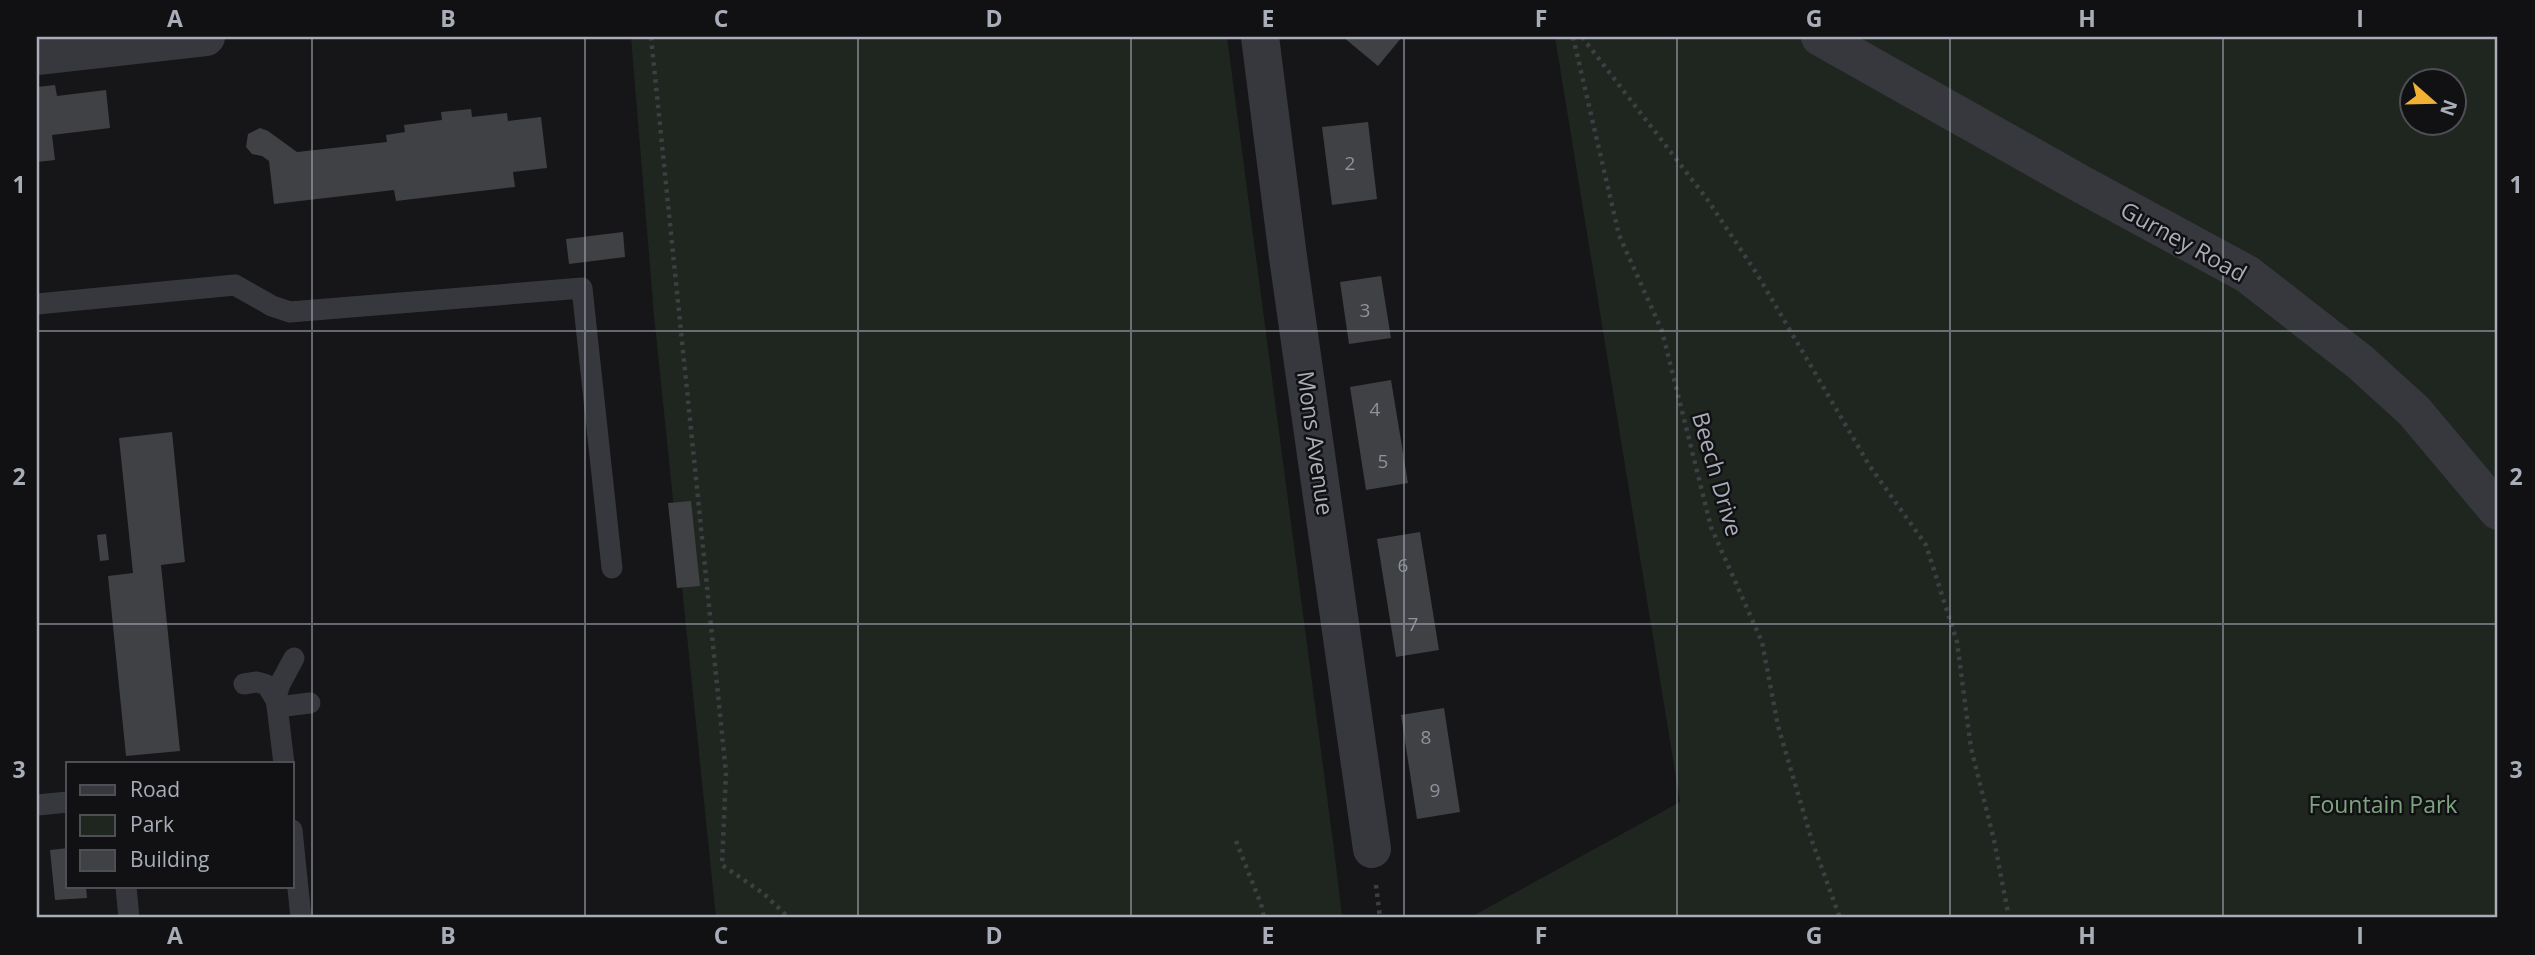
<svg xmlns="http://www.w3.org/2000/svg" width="2535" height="955" viewBox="0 0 2535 955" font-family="'Open Sans',sans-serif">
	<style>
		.green { fill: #1e261f; fill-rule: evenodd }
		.building { fill: #404145 }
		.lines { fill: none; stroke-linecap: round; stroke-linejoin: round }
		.path { stroke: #3d3f44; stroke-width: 4.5; stroke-dasharray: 3.5 5; stroke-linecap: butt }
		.service { stroke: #37383d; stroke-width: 21 }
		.minor { stroke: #37383d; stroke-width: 38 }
		.tertiary { stroke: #37383d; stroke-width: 38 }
		.grid { fill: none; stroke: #a8adb8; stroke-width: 2; stroke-opacity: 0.55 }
		.labels { text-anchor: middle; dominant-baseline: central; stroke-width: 5; stroke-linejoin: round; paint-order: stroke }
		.number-label { font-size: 19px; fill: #8e929b }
		.street-label { font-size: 23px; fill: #a8adb8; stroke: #111113 }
		.park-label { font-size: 23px; fill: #7fa381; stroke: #111113 }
		.neatline { fill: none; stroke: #a8adb8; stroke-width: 2.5 }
		.grid-label { font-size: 23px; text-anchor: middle; font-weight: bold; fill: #a8adb8 }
	</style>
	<rect width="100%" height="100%" fill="#161618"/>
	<!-- green -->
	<g class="green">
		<polygon points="631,37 1227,37 1335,857 1342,916 1341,918 716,918 654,315"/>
		<path d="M1555,37H2498V918H1469L1680,802ZM2412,80H2454V122H2412Z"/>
	</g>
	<!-- building -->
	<g class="building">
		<polygon points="1343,37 1402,37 1378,66"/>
		<polygon points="55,85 57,96 106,90 110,128 52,135 55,160 37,162 37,87"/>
		<polygon points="471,109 472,117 507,113 508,121 541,117 547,168 513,172 515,187 396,201 394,190 274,204 269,161 262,156 252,154 246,147 248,134 260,128 268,131 297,152 387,142 386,135 405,132 404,125 442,120 441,112"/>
		<polygon points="1368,122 1377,199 1332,205 1322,127"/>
		<polygon points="623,232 625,257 569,264 566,239"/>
		<polygon points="1381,276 1391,338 1349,344 1340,282"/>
		<polygon points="1391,380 1408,483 1366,490 1350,387"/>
		<polygon points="172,432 185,562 161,565 180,751 126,756 108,576 133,573 119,438"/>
		<polygon points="691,501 700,586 677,588 668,503"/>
		<polygon points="1420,532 1439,650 1396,657 1377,539"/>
		<polygon points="106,534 109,560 100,561 97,535"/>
		<polygon points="1444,708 1460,812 1417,819 1401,715"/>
		<polygon points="68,848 68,887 86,887 87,898 55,900 50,850"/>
	</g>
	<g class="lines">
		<!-- path -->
		<g class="path">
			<polyline points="651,37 726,773 722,865 763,893 789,918"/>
			<polyline points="1573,37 1619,235 1662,331 1711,527 1762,642 1778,726 1812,841 1840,918"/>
			<polyline points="1582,37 1707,199 1757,274 1869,465 1926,545 1957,642 1971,748 1994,840 2009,918"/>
			<polyline points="1236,841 1261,904 1264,918"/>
			<polyline points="1376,885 1380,918"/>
		</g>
		<!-- service -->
		<g class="service">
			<polyline points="37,304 235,285 272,306 290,312 582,288 612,568"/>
			<polyline points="244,684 257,682 267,685 276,700"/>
			<polyline points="277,707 310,703"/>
			<polyline points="284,764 276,697 280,684 294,658"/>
			<polyline points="37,805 68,802"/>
			<polyline points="292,830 301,918"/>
			<polyline points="126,887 129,918"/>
		</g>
		<!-- minor -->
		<g class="minor">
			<polyline points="1260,37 1288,257 1372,849"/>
			<polyline points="37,56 206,37"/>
		</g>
		<!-- tertiary -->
		<polyline class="tertiary" points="1820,37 2081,184 2247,274 2360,362 2414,411 2498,511"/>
	</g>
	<!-- grid -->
	<path class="grid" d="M312,37V918M585,37V918M858,37V918M1131,37V918M1404,37V918M1677,37V918M1950,37V918M2223,37V918M37,331H2498M37,624H2498"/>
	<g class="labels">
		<!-- number labels -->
		<g class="number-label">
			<text x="1350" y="163">2</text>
			<text x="1365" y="310">3</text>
			<text x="1375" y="409">4</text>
			<text x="1383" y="461">5</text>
			<text x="1403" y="565">6</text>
			<text x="1413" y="624">7</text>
			<text x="1426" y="737">8</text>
			<text x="1435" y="790">9</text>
		</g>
		<!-- street labels -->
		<g class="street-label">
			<text transform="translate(2184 241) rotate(29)">Gurney Road</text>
			<text transform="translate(1316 443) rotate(82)">Mons Avenue</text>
			<text transform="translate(1718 474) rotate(74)">Beech Drive</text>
		</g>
		<!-- park labels -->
		<g class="park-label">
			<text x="2383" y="804">Fountain Park</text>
		</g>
	</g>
	<!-- border -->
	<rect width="2535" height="955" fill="none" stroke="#111113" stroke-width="77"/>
	<!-- legend -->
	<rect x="66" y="762" width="228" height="126" fill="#111113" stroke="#4d4f55" stroke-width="2"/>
	<rect x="80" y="785" width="35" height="10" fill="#37383d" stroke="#4d4f55" stroke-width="2"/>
	<text x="130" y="797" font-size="21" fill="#a8adb8">Road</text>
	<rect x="80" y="815" width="35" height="21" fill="#1e261f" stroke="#4d4f55" stroke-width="2"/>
	<text x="130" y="832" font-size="21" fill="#a8adb8">Park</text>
	<rect x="80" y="850" width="35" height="21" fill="#404145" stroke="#4d4f55" stroke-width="2"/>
	<text x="130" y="867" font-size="21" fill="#a8adb8">Building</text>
	<!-- north arrow -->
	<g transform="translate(2433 102) rotate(110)"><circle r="33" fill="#111113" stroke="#4d4f55" stroke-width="2"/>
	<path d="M0-5L12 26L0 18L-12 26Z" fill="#f2b134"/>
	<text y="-10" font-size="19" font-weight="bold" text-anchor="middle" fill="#a8adb8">N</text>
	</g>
	<rect x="38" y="38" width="2458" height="878" class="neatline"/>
	<g class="grid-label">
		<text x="175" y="27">A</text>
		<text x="448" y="27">B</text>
		<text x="721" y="27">C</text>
		<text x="994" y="27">D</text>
		<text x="1268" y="27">E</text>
		<text x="1541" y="27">F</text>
		<text x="1814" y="27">G</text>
		<text x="2087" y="27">H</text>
		<text x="2360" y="27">I</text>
		<text x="19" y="193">1</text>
		<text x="2516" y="193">1</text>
		<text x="19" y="485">2</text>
		<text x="2516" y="485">2</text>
		<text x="19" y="778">3</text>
		<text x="2516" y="778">3</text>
		<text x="175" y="944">A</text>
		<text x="448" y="944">B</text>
		<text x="721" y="944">C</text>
		<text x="994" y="944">D</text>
		<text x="1268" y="944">E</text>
		<text x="1541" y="944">F</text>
		<text x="1814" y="944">G</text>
		<text x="2087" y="944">H</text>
		<text x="2360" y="944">I</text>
	</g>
</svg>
